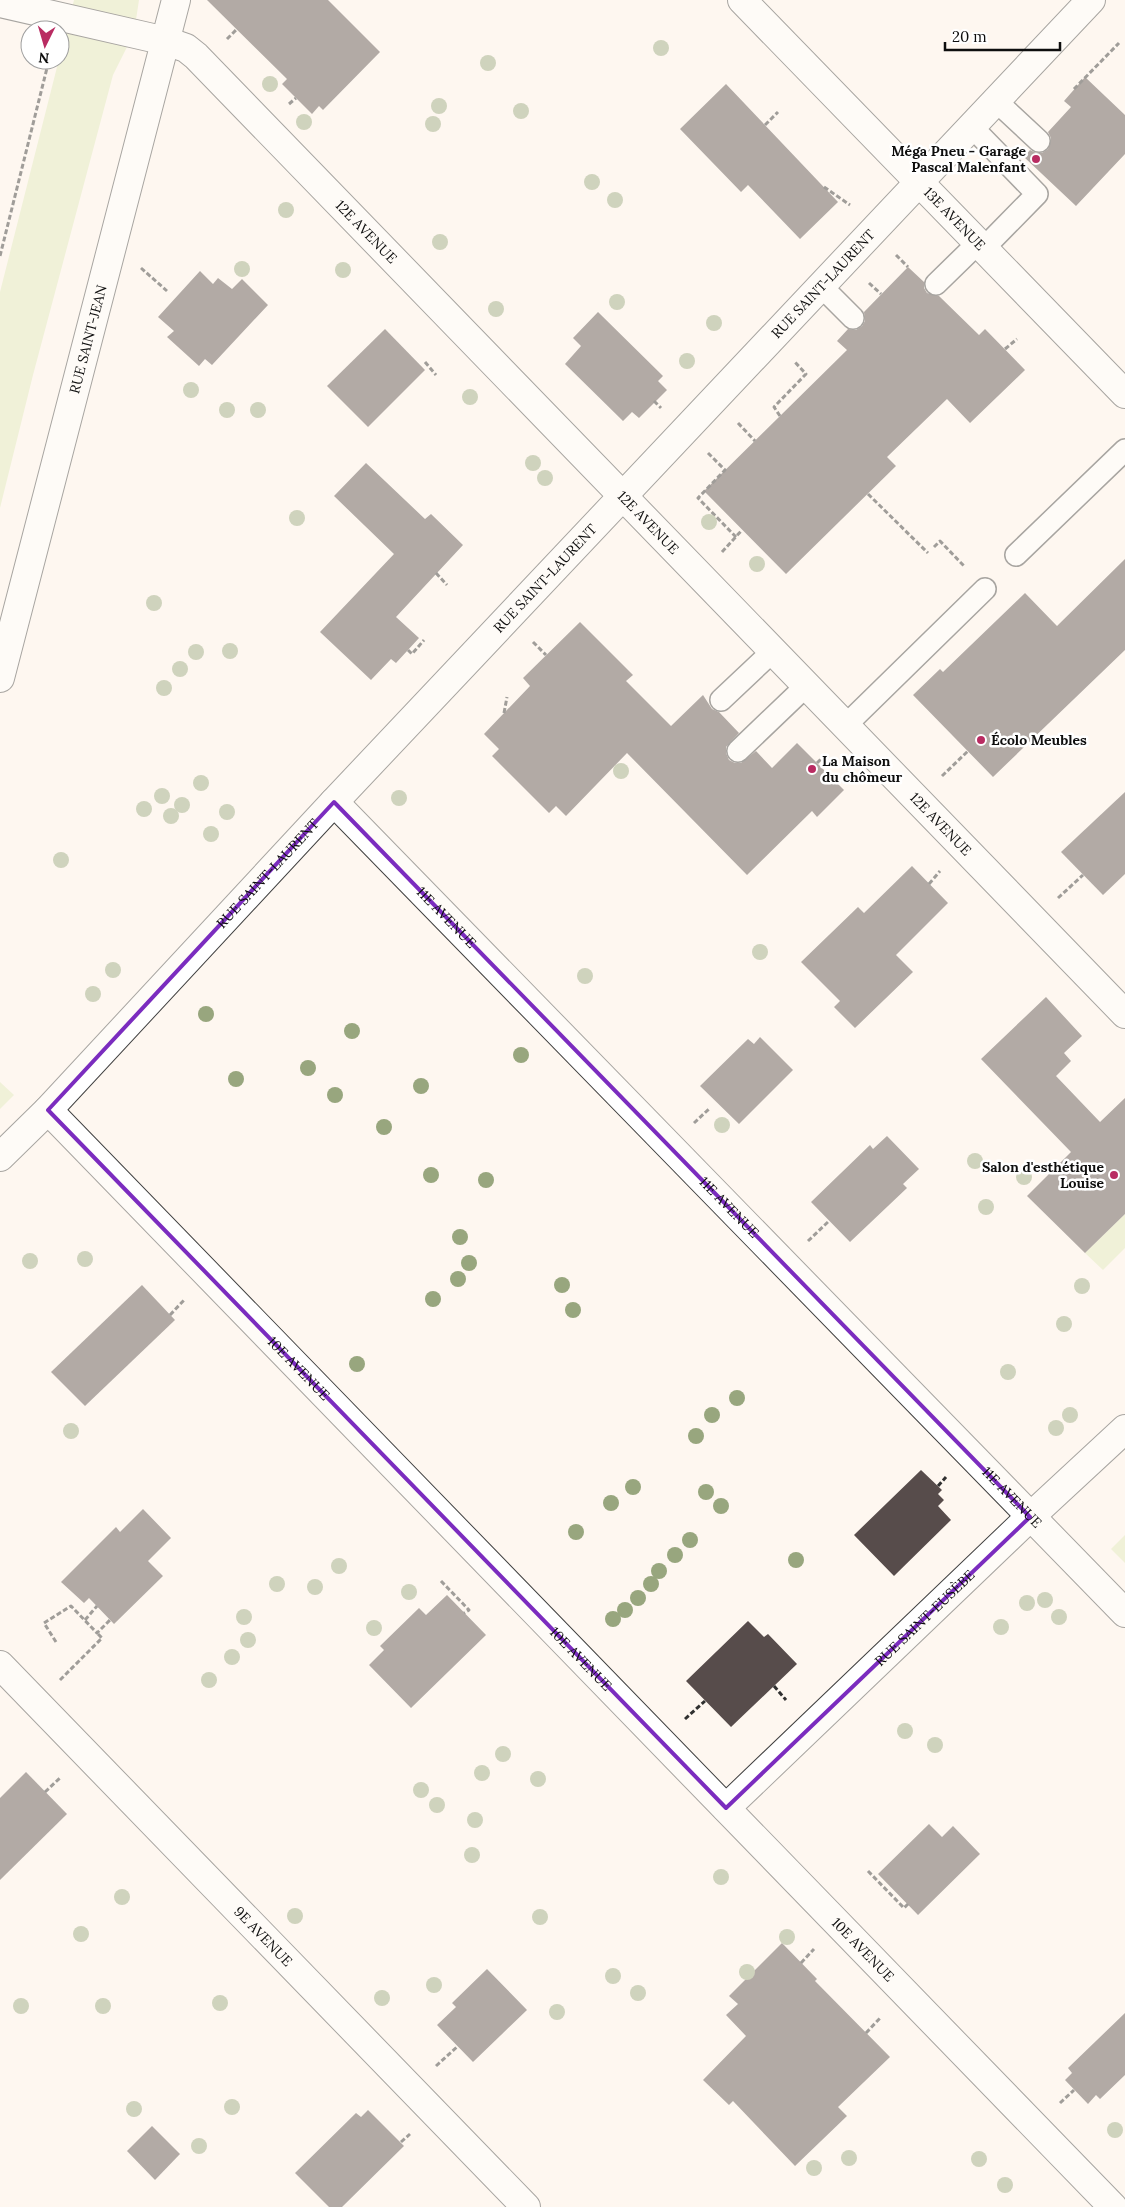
<svg xmlns="http://www.w3.org/2000/svg" width="1125" height="2207" viewBox="0 0 1125 2207" font-family="Lora,serif">
	<style>
		.green { fill: #e1e8bb }
		.building { fill: #574c4b }
		.lines { fill: none; stroke-linecap: round; stroke-linejoin: round }
		.service-casing { stroke: #414141; stroke-width: 24 }
		.minor-casing { stroke: #414141; stroke-width: 30 }
		.path { stroke: #303030; stroke-width: 3; stroke-dasharray: 5 2.5; stroke-linecap: butt }
		.service { stroke: #fff; stroke-width: 21 }
		.minor { stroke: #fff; stroke-width: 28 }
		.tree { fill: #98a67e }
		.marked { fill: none; stroke: #7b2cbf; stroke-width: 4; stroke-linejoin: round }
		.poi-dot { fill: #b92c62; stroke: #fff; stroke-width: 2 }
		.labels { text-anchor: middle; dominant-baseline: central; stroke-width: 5; stroke-linejoin: round; paint-order: stroke }
		.poi-label { font-size: 14px; font-weight: bold; fill: #0e0e0e; stroke: #fff; text-anchor: end }
		.street-label { font-size: 14px; fill: #0e0e0e; stroke: #fff }
	</style>
	<rect width="100%" height="100%" fill="#fef7f0"/>
	<!-- green -->
	<g class="green">
		<polygon points="74,0 139,0 134,33 113,75 33,375 0,508 0,292"/>
		<polygon points="0,1082 14,1095 0,1109"/>
		<polygon points="1125,1214 1125,1248 1103,1270 1085,1253"/>
		<polygon points="1125,1535 1125,1563 1111,1549"/>
	</g>
	<!-- building -->
	<g class="building">
		<polygon points="207,0 328,0 380,52 323,110 319,106 312,114 282,84 287,79"/>
		<polygon points="1085,77 1125,115 1125,154 1076,206 1024,157 1030,150 1036,153 1042,153 1048,149 1051,138 1048,132 1071,107 1064,101"/>
		<polygon points="726,84 838,202 800,239 748,185 741,192 680,129"/>
		<polygon points="908,267 924,282 924,288 927,293 939,296 979,335 985,329 1025,370 970,423 947,399 887,457 896,466 786,574 704,491 847,350 837,341 848,329 856,330 862,326 865,321 864,312"/>
		<polygon points="200,271 213,284 218,278 232,289 242,279 268,305 212,365 205,359 199,366 167,337 174,331 158,317"/>
		<polygon points="598,312 663,376 658,381 667,390 639,418 632,412 623,421 565,364 581,346 573,338"/>
		<polygon points="385,329 425,370 368,427 327,386"/>
		<polygon points="366,463 425,519 431,514 463,545 396,617 419,638 396,663 391,659 371,680 320,632 394,554 334,496"/>
		<polygon points="1125,559 1125,650 993,777 913,695 940,669 943,672 1025,593 1057,626"/>
		<polygon points="580,622 633,675 626,681 671,726 703,695 712,709 719,712 739,733 726,747 726,753 729,760 735,763 741,763 756,751 772,768 797,743 844,790 817,817 812,811 747,875 627,753 566,816 556,806 549,813 492,756 499,749 484,734 530,686 523,678"/>
		<polygon points="1125,792 1125,874 1103,895 1061,852"/>
		<polygon points="912,866 948,903 896,955 913,972 855,1028 834,1007 840,1001 801,962 858,907 864,913"/>
		<polygon points="1046,997 1082,1036 1064,1053 1071,1061 1056,1076 1100,1122 1125,1098 1125,1214 1085,1253 1027,1196 1071,1152 981,1059"/>
		<polygon points="760,1037 793,1070 739,1124 700,1086 748,1039 754,1044"/>
		<polygon points="887,1136 919,1169 903,1184 907,1188 850,1242 811,1202 870,1145 873,1149"/>
		<polygon points="142,1285 175,1320 85,1406 51,1372"/>
		<polygon points="921,1470 942,1490 938,1494 944,1500 938,1506 951,1520 894,1576 854,1535"/>
		<polygon points="143,1509 171,1538 148,1561 163,1576 114,1624 89,1598 84,1603 61,1582 116,1527 120,1532"/>
		<polygon points="447,1595 486,1635 411,1708 369,1665 384,1650 380,1646 419,1608 426,1615"/>
		<polygon points="748,1621 764,1637 768,1634 797,1664 731,1727 686,1681"/>
		<polygon points="26,1772 67,1814 0,1880 0,1798"/>
		<polygon points="929,1824 942,1837 953,1826 980,1854 918,1915 878,1874"/>
		<polygon points="782,1943 817,1979 815,1981 890,2057 838,2107 847,2116 795,2166 733,2101 729,2105 703,2080 746,2036 726,2015 738,2004 729,1996"/>
		<polygon points="487,1969 527,2010 473,2062 437,2025 456,2007 452,2003"/>
		<polygon points="1125,2013 1125,2075 1100,2099 1096,2095 1088,2104 1065,2080 1072,2073 1068,2068"/>
		<polygon points="368,2110 404,2146 342,2207 329,2207 295,2173 356,2113 361,2117"/>
		<polygon points="152,2126 180,2154 155,2180 127,2151"/>
	</g>
	<g class="lines">
		<defs>
			<g id="service">
				<polyline points="995,100 1039,141"/>
				<polyline points="971,126 1037,194 984,248"/>
				<polyline points="936,284 978,243"/>
				<polyline points="821,286 853,318"/>
				<polyline points="1016,555 1125,450"/>
				<polyline points="721,700 773,651"/>
				<polyline points="845,726 985,589"/>
				<polyline points="738,751 806,686"/>
			</g>
			<g id="minor">
				<path id="s1" d="M742,0L1125,394"/>
				<path id="s2" d="M0,3L166,41L186,48L196,56L1125,1014"/>
				<path id="s3" d="M0,678L176,0"/>
				<path id="s4" d="M334,802L1125,1613"/>
				<path id="s5" d="M48,1110L1113,2207"/>
				<path id="s6" d="M0,1157L48,1110L334,802L1091,0"/>
				<path id="s7" d="M0,1665L526,2207"/>
				<path id="s8" d="M726,1808L1030,1517L1125,1429"/>
			</g>
		</defs>
		<!-- service casing -->
		<use href="#service" class="service-casing"/>
		<!-- minor casing -->
		<use href="#minor" class="minor-casing"/>
		<!-- path -->
		<g class="path">
			<polyline points="227,39 237,29"/>
			<polyline points="1074,89 1119,43"/>
			<polyline points="289,104 296,98"/>
			<polyline points="765,125 778,112"/>
			<polyline points="824,187 850,205"/>
			<polyline points="896,255 908,267"/>
			<polyline points="0,256 49,60"/>
			<polyline points="141,268 167,291"/>
			<polyline points="869,283 881,294"/>
			<polyline points="1005,349 1017,339"/>
			<polyline points="425,362 436,375"/>
			<polyline points="654,401 661,408"/>
			<polyline points="780,416 774,407 806,374 794,361"/>
			<polyline points="738,423 755,441"/>
			<polyline points="708,453 725,470 698,498 736,537"/>
			<polyline points="868,494 928,553"/>
			<polyline points="934,547 940,541 965,567"/>
			<polyline points="722,552 742,530"/>
			<polyline points="436,573 447,585"/>
			<polyline points="533,642 546,655"/>
			<polyline points="408,650 412,654 424,640"/>
			<polyline points="504,713 507,697"/>
			<polyline points="817,763 825,755"/>
			<polyline points="942,776 968,751"/>
			<polyline points="929,884 940,871"/>
			<polyline points="1058,898 1083,875"/>
			<polyline points="694,1123 710,1108"/>
			<polyline points="808,1241 829,1221"/>
			<polyline points="170,1315 185,1299"/>
			<polyline points="938,1486 946,1477"/>
			<polyline points="441,1581 469,1610 464,1613"/>
			<polyline points="85,1620 97,1606"/>
			<polyline points="56,1642 44,1623 71,1606 97,1633 110,1620"/>
			<polyline points="60,1680 102,1638 97,1633"/>
			<polyline points="774,1686 786,1700"/>
			<polyline points="685,1719 705,1701"/>
			<polyline points="45,1792 61,1777"/>
			<polyline points="868,1871 904,1908 908,1904"/>
			<polyline points="801,1963 814,1949"/>
			<polyline points="866,2033 881,2017"/>
			<polyline points="436,2066 458,2046"/>
			<polyline points="1060,2103 1074,2090"/>
			<polyline points="401,2142 410,2134"/>
		</g>
		<!-- service -->
		<use href="#service" class="service"/>
		<!-- minor -->
		<use href="#minor" class="minor"/>
	</g>
	<!-- trees -->
	<g class="tree">
		<circle cx="661" cy="48" r="8"/>
		<circle cx="488" cy="63" r="8"/>
		<circle cx="270" cy="84" r="8"/>
		<circle cx="439" cy="106" r="8"/>
		<circle cx="521" cy="111" r="8"/>
		<circle cx="304" cy="122" r="8"/>
		<circle cx="433" cy="124" r="8"/>
		<circle cx="592" cy="182" r="8"/>
		<circle cx="615" cy="200" r="8"/>
		<circle cx="286" cy="210" r="8"/>
		<circle cx="440" cy="242" r="8"/>
		<circle cx="242" cy="269" r="8"/>
		<circle cx="343" cy="270" r="8"/>
		<circle cx="617" cy="302" r="8"/>
		<circle cx="496" cy="309" r="8"/>
		<circle cx="714" cy="323" r="8"/>
		<circle cx="687" cy="361" r="8"/>
		<circle cx="191" cy="390" r="8"/>
		<circle cx="470" cy="397" r="8"/>
		<circle cx="227" cy="410" r="8"/>
		<circle cx="258" cy="410" r="8"/>
		<circle cx="533" cy="463" r="8"/>
		<circle cx="545" cy="478" r="8"/>
		<circle cx="297" cy="518" r="8"/>
		<circle cx="709" cy="522" r="8"/>
		<circle cx="757" cy="564" r="8"/>
		<circle cx="154" cy="603" r="8"/>
		<circle cx="230" cy="651" r="8"/>
		<circle cx="196" cy="652" r="8"/>
		<circle cx="180" cy="669" r="8"/>
		<circle cx="164" cy="688" r="8"/>
		<circle cx="621" cy="771" r="8"/>
		<circle cx="201" cy="783" r="8"/>
		<circle cx="162" cy="796" r="8"/>
		<circle cx="399" cy="798" r="8"/>
		<circle cx="182" cy="805" r="8"/>
		<circle cx="144" cy="809" r="8"/>
		<circle cx="227" cy="812" r="8"/>
		<circle cx="171" cy="816" r="8"/>
		<circle cx="211" cy="834" r="8"/>
		<circle cx="61" cy="860" r="8"/>
		<circle cx="760" cy="952" r="8"/>
		<circle cx="113" cy="970" r="8"/>
		<circle cx="585" cy="976" r="8"/>
		<circle cx="93" cy="994" r="8"/>
		<circle cx="206" cy="1014" r="8"/>
		<circle cx="352" cy="1031" r="8"/>
		<circle cx="521" cy="1055" r="8"/>
		<circle cx="308" cy="1068" r="8"/>
		<circle cx="236" cy="1079" r="8"/>
		<circle cx="421" cy="1086" r="8"/>
		<circle cx="335" cy="1095" r="8"/>
		<circle cx="722" cy="1125" r="8"/>
		<circle cx="384" cy="1127" r="8"/>
		<circle cx="975" cy="1161" r="8"/>
		<circle cx="431" cy="1175" r="8"/>
		<circle cx="1024" cy="1177" r="8"/>
		<circle cx="486" cy="1180" r="8"/>
		<circle cx="986" cy="1207" r="8"/>
		<circle cx="460" cy="1237" r="8"/>
		<circle cx="85" cy="1259" r="8"/>
		<circle cx="30" cy="1261" r="8"/>
		<circle cx="469" cy="1263" r="8"/>
		<circle cx="458" cy="1279" r="8"/>
		<circle cx="562" cy="1285" r="8"/>
		<circle cx="1082" cy="1286" r="8"/>
		<circle cx="433" cy="1299" r="8"/>
		<circle cx="573" cy="1310" r="8"/>
		<circle cx="1064" cy="1324" r="8"/>
		<circle cx="357" cy="1364" r="8"/>
		<circle cx="1008" cy="1372" r="8"/>
		<circle cx="737" cy="1398" r="8"/>
		<circle cx="712" cy="1415" r="8"/>
		<circle cx="1070" cy="1415" r="8"/>
		<circle cx="1056" cy="1428" r="8"/>
		<circle cx="71" cy="1431" r="8"/>
		<circle cx="696" cy="1436" r="8"/>
		<circle cx="633" cy="1487" r="8"/>
		<circle cx="706" cy="1492" r="8"/>
		<circle cx="611" cy="1503" r="8"/>
		<circle cx="721" cy="1506" r="8"/>
		<circle cx="576" cy="1532" r="8"/>
		<circle cx="690" cy="1540" r="8"/>
		<circle cx="675" cy="1555" r="8"/>
		<circle cx="796" cy="1560" r="8"/>
		<circle cx="339" cy="1566" r="8"/>
		<circle cx="659" cy="1571" r="8"/>
		<circle cx="277" cy="1584" r="8"/>
		<circle cx="651" cy="1584" r="8"/>
		<circle cx="315" cy="1587" r="8"/>
		<circle cx="409" cy="1592" r="8"/>
		<circle cx="638" cy="1598" r="8"/>
		<circle cx="1045" cy="1600" r="8"/>
		<circle cx="1027" cy="1603" r="8"/>
		<circle cx="625" cy="1610" r="8"/>
		<circle cx="244" cy="1617" r="8"/>
		<circle cx="1059" cy="1617" r="8"/>
		<circle cx="613" cy="1619" r="8"/>
		<circle cx="1001" cy="1627" r="8"/>
		<circle cx="374" cy="1628" r="8"/>
		<circle cx="248" cy="1640" r="8"/>
		<circle cx="232" cy="1657" r="8"/>
		<circle cx="209" cy="1680" r="8"/>
		<circle cx="905" cy="1731" r="8"/>
		<circle cx="935" cy="1745" r="8"/>
		<circle cx="503" cy="1754" r="8"/>
		<circle cx="482" cy="1773" r="8"/>
		<circle cx="538" cy="1779" r="8"/>
		<circle cx="421" cy="1790" r="8"/>
		<circle cx="437" cy="1805" r="8"/>
		<circle cx="475" cy="1820" r="8"/>
		<circle cx="472" cy="1855" r="8"/>
		<circle cx="721" cy="1877" r="8"/>
		<circle cx="122" cy="1897" r="8"/>
		<circle cx="295" cy="1916" r="8"/>
		<circle cx="540" cy="1917" r="8"/>
		<circle cx="81" cy="1934" r="8"/>
		<circle cx="787" cy="1937" r="8"/>
		<circle cx="747" cy="1972" r="8"/>
		<circle cx="613" cy="1976" r="8"/>
		<circle cx="434" cy="1985" r="8"/>
		<circle cx="638" cy="1993" r="8"/>
		<circle cx="382" cy="1998" r="8"/>
		<circle cx="220" cy="2003" r="8"/>
		<circle cx="21" cy="2006" r="8"/>
		<circle cx="103" cy="2006" r="8"/>
		<circle cx="557" cy="2012" r="8"/>
		<circle cx="232" cy="2107" r="8"/>
		<circle cx="134" cy="2109" r="8"/>
		<circle cx="1115" cy="2130" r="8"/>
		<circle cx="199" cy="2146" r="8"/>
		<circle cx="849" cy="2158" r="8"/>
		<circle cx="979" cy="2159" r="8"/>
		<circle cx="814" cy="2168" r="8"/>
		<circle cx="1005" cy="2185" r="8"/>
	</g>
	<!-- marked area -->
	<path d="M0 0H1125V2207H0ZM334,802L1030,1517L726,1808L48,1110Z" fill="#fef7f0" fill-opacity=".55" fill-rule="evenodd"/>
	<path class="marked" d="M334,802L1030,1517L726,1808L48,1110Z"/>
	<!-- markers -->
	<g class="poi-dot">
		<circle cx="1036" cy="159" r="5"/>
		<circle cx="981" cy="740" r="5"/>
		<circle cx="812" cy="769" r="5"/>
		<circle cx="1114" cy="1175" r="5"/>
	</g>
	<g class="labels">
		<!-- poi labels -->
		<g class="poi-label">
			<text x="1026" y="151">Méga Pneu - Garage<tspan x="1026" dy="16">Pascal Malenfant</tspan></text>
			<text x="991" y="740" text-anchor="start">Écolo Meubles</text>
			<text x="822" y="761" text-anchor="start">La Maison<tspan x="822" dy="16">du chômeur</tspan></text>
			<text x="1104" y="1167">Salon d'esthétique<tspan x="1104" dy="16">Louise</tspan></text>
		</g>
		<!-- street labels -->
		<g class="street-label">
			<text stroke="none"><textPath href="#s1" startOffset="305">13E AVENUE</textPath></text>
			<text stroke="none"><textPath href="#s2" startOffset="449">12E AVENUE</textPath></text>
			<text stroke="none"><textPath href="#s6" startOffset="1200">RUE SAINT-LAURENT</textPath></text>
			<text stroke="none"><textPath href="#s3" startOffset="350">RUE SAINT-JEAN</textPath></text>
			<text stroke="none"><textPath href="#s2" startOffset="854">12E AVENUE</textPath></text>
			<text stroke="none"><textPath href="#s6" startOffset="795">RUE SAINT-LAURENT</textPath></text>
			<text stroke="none"><textPath href="#s2" startOffset="1274">12E AVENUE</textPath></text>
			<text stroke="none"><textPath href="#s6" startOffset="390">RUE SAINT-LAURENT</textPath></text>
			<text stroke="none"><textPath href="#s4" startOffset="161">11E AVENUE</textPath></text>
			<text stroke="none"><textPath href="#s4" startOffset="566">11E AVENUE</textPath></text>
			<text stroke="none"><textPath href="#s5" startOffset="360">10E AVENUE</textPath></text>
			<text stroke="none"><textPath href="#s4" startOffset="971">11E AVENUE</textPath></text>
			<text stroke="none"><textPath href="#s8" startOffset="275">RUE SAINT-EUSÈBE</textPath></text>
			<text stroke="none"><textPath href="#s5" startOffset="765">10E AVENUE</textPath></text>
			<text stroke="none"><textPath href="#s7" startOffset="378">9E AVENUE</textPath></text>
			<text stroke="none"><textPath href="#s5" startOffset="1170">10E AVENUE</textPath></text>
		</g>
	</g>
	<!-- north arrow -->
	<g transform="translate(45 45) rotate(185)"><circle r="24" fill="#ffffff" stroke="#9f9f9f"/>
	<path d="M0-4L9 19L0 12L-9 19Z" fill="#b92c62"/>
	<text y="-8" font-size="14" font-weight="bold" text-anchor="middle" fill="#0e0e0e">N</text>
	</g>
	<!-- scale -->
	<path d="M945 42v8h115v-8" fill="none" stroke="#0e0e0e" stroke-width="2.5"/>
	<text x="952" y="42" font-size="15" fill="#0e0e0e" stroke="#ffffff" stroke-width="4" paint-order="stroke">20 m</text>
</svg>
